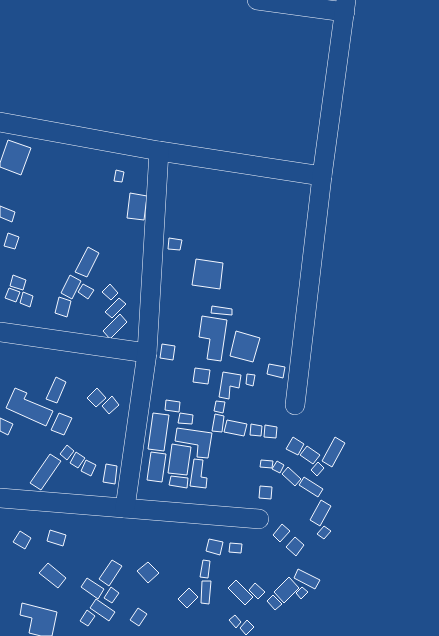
<svg xmlns="http://www.w3.org/2000/svg" width="439" height="636" viewBox="0 0 439 636" font-family="'PT Sans Narrow',sans-serif">
	<style>
		.building { fill: #3563a3; stroke: #f2f6ff }
		.lines { fill: none; stroke-linecap: round; stroke-linejoin: round }
		.street-casing { stroke: #f2f6ff; stroke-width: 20 }
		.street { stroke: #1f4e8c; stroke-width: 19 }
	</style>
	<rect width="100%" height="100%" fill="#1f4e8c"/>
	<!-- building -->
	<g class="building">
		<polygon points="8,140 31,148 21,175 0,167 0,163"/>
		<polygon points="116,170 124,172 122,182 114,181"/>
		<polygon points="130,193 147,196 144,220 127,218"/>
		<polygon points="0,206 15,212 12,222 0,217"/>
		<polygon points="8,233 19,237 15,249 4,246"/>
		<polygon points="169,238 182,240 180,250 168,249"/>
		<polygon points="88,247 99,253 87,277 75,272"/>
		<polygon points="196,259 223,263 220,289 192,285"/>
		<polygon points="13,275 26,280 23,290 10,286"/>
		<polygon points="70,275 81,281 72,299 61,293"/>
		<polygon points="83,284 94,290 88,299 78,292"/>
		<polygon points="110,284 118,293 111,300 102,292"/>
		<polygon points="9,288 20,292 16,302 5,298"/>
		<polygon points="23,292 33,296 30,307 20,303"/>
		<polygon points="59,297 71,301 67,317 55,313"/>
		<polygon points="119,298 126,304 112,318 105,312"/>
		<polygon points="212,306 232,309 232,315 211,313"/>
		<polygon points="120,314 127,322 110,339 103,331"/>
		<polygon points="202,316 227,320 221,361 207,359 210,339 199,337"/>
		<polygon points="236,331 260,338 253,362 230,356"/>
		<polygon points="162,344 175,346 173,360 160,358"/>
		<polygon points="269,364 285,367 283,378 267,374"/>
		<polygon points="195,368 210,370 208,384 193,382"/>
		<polygon points="223,372 241,375 239,388 230,386 229,399 219,397"/>
		<polygon points="247,374 255,375 253,386 246,384"/>
		<polygon points="56,377 66,382 57,403 46,399"/>
		<polygon points="15,388 27,393 24,399 53,411 46,426 6,408"/>
		<polygon points="97,388 106,398 96,407 87,398"/>
		<polygon points="112,396 119,405 109,414 102,406"/>
		<polygon points="166,400 180,402 179,412 165,410"/>
		<polygon points="216,401 225,402 223,413 214,411"/>
		<polygon points="59,413 72,418 64,435 51,430"/>
		<polygon points="153,413 169,415 164,451 148,449"/>
		<polygon points="180,413 193,415 192,424 178,423"/>
		<polygon points="215,414 224,416 222,432 212,431"/>
		<polygon points="0,418 13,424 8,435 0,431"/>
		<polygon points="227,420 247,424 244,436 224,432"/>
		<polygon points="251,424 262,426 261,436 250,435"/>
		<polygon points="265,425 277,427 276,438 264,437"/>
		<polygon points="177,428 212,433 208,458 197,457 198,445 175,441"/>
		<polygon points="293,437 304,444 298,455 286,449"/>
		<polygon points="335,437 345,443 332,467 322,461"/>
		<polygon points="172,444 191,447 187,475 168,473"/>
		<polygon points="67,445 74,451 67,460 60,454"/>
		<polygon points="307,446 320,455 313,464 300,455"/>
		<polygon points="76,452 85,458 78,468 70,463"/>
		<polygon points="151,452 166,454 162,482 147,480"/>
		<polygon points="50,454 61,461 41,490 30,483"/>
		<polygon points="194,459 203,460 201,477 207,478 206,488 190,486"/>
		<polygon points="86,460 96,465 91,476 81,471"/>
		<polygon points="261,460 273,461 272,468 260,467"/>
		<polygon points="277,461 284,465 280,473 272,469"/>
		<polygon points="318,462 324,468 317,476 311,470"/>
		<polygon points="106,464 117,466 115,484 103,482"/>
		<polygon points="288,467 301,479 295,486 282,474"/>
		<polygon points="171,476 188,478 187,488 169,485"/>
		<polygon points="304,477 323,489 318,497 299,485"/>
		<polygon points="260,486 272,487 271,499 259,498"/>
		<polygon points="321,500 331,506 320,526 310,520"/>
		<polygon points="282,524 290,531 280,542 273,535"/>
		<polygon points="324,526 331,531 324,539 317,534"/>
		<polygon points="50,530 66,535 63,546 47,541"/>
		<polygon points="20,531 31,538 25,549 13,542"/>
		<polygon points="295,537 304,545 296,556 286,547"/>
		<polygon points="209,539 223,542 220,555 206,551"/>
		<polygon points="230,543 242,544 241,553 229,552"/>
		<polygon points="112,560 122,566 109,586 99,579"/>
		<polygon points="203,560 210,561 208,578 200,577"/>
		<polygon points="148,562 159,573 148,583 137,571"/>
		<polygon points="48,563 66,578 58,588 39,573"/>
		<polygon points="298,569 320,580 315,589 294,578"/>
		<polygon points="289,577 299,588 284,603 274,592"/>
		<polygon points="87,578 104,589 98,599 81,587"/>
		<polygon points="236,580 253,597 245,605 228,588"/>
		<polygon points="202,581 211,581 209,604 201,603"/>
		<polygon points="255,583 265,592 258,599 249,590"/>
		<polygon points="111,587 119,593 112,603 104,598"/>
		<polygon points="302,587 308,592 301,599 296,593"/>
		<polygon points="189,588 198,597 187,608 178,599"/>
		<polygon points="273,595 282,604 275,610 267,601"/>
		<polygon points="96,599 115,612 109,621 90,608"/>
		<polygon points="22,603 57,612 52,636 41,636 29,633 32,618 20,615"/>
		<polygon points="138,608 147,614 139,626 130,620"/>
		<polygon points="87,610 95,616 88,626 80,621"/>
		<polygon points="235,615 241,622 236,628 229,620"/>
		<polygon points="247,620 254,627 246,635 240,628"/>
	</g>
	<g class="lines">
		<defs>
			<g id="street">
				<polyline points="257,0 345,12"/>
				<polyline points="0,122 159,151 322,176"/>
				<polyline points="0,332 147,353"/>
				<polyline points="295,405 322,176 346,0"/>
				<polyline points="0,498 259,519"/>
				<polyline points="125,508 147,353 159,151"/>
			</g>
		</defs>
		<!-- street casing -->
		<use href="#street" class="street-casing"/>
		<!-- street -->
		<use href="#street" class="street"/>
	</g>
</svg>
